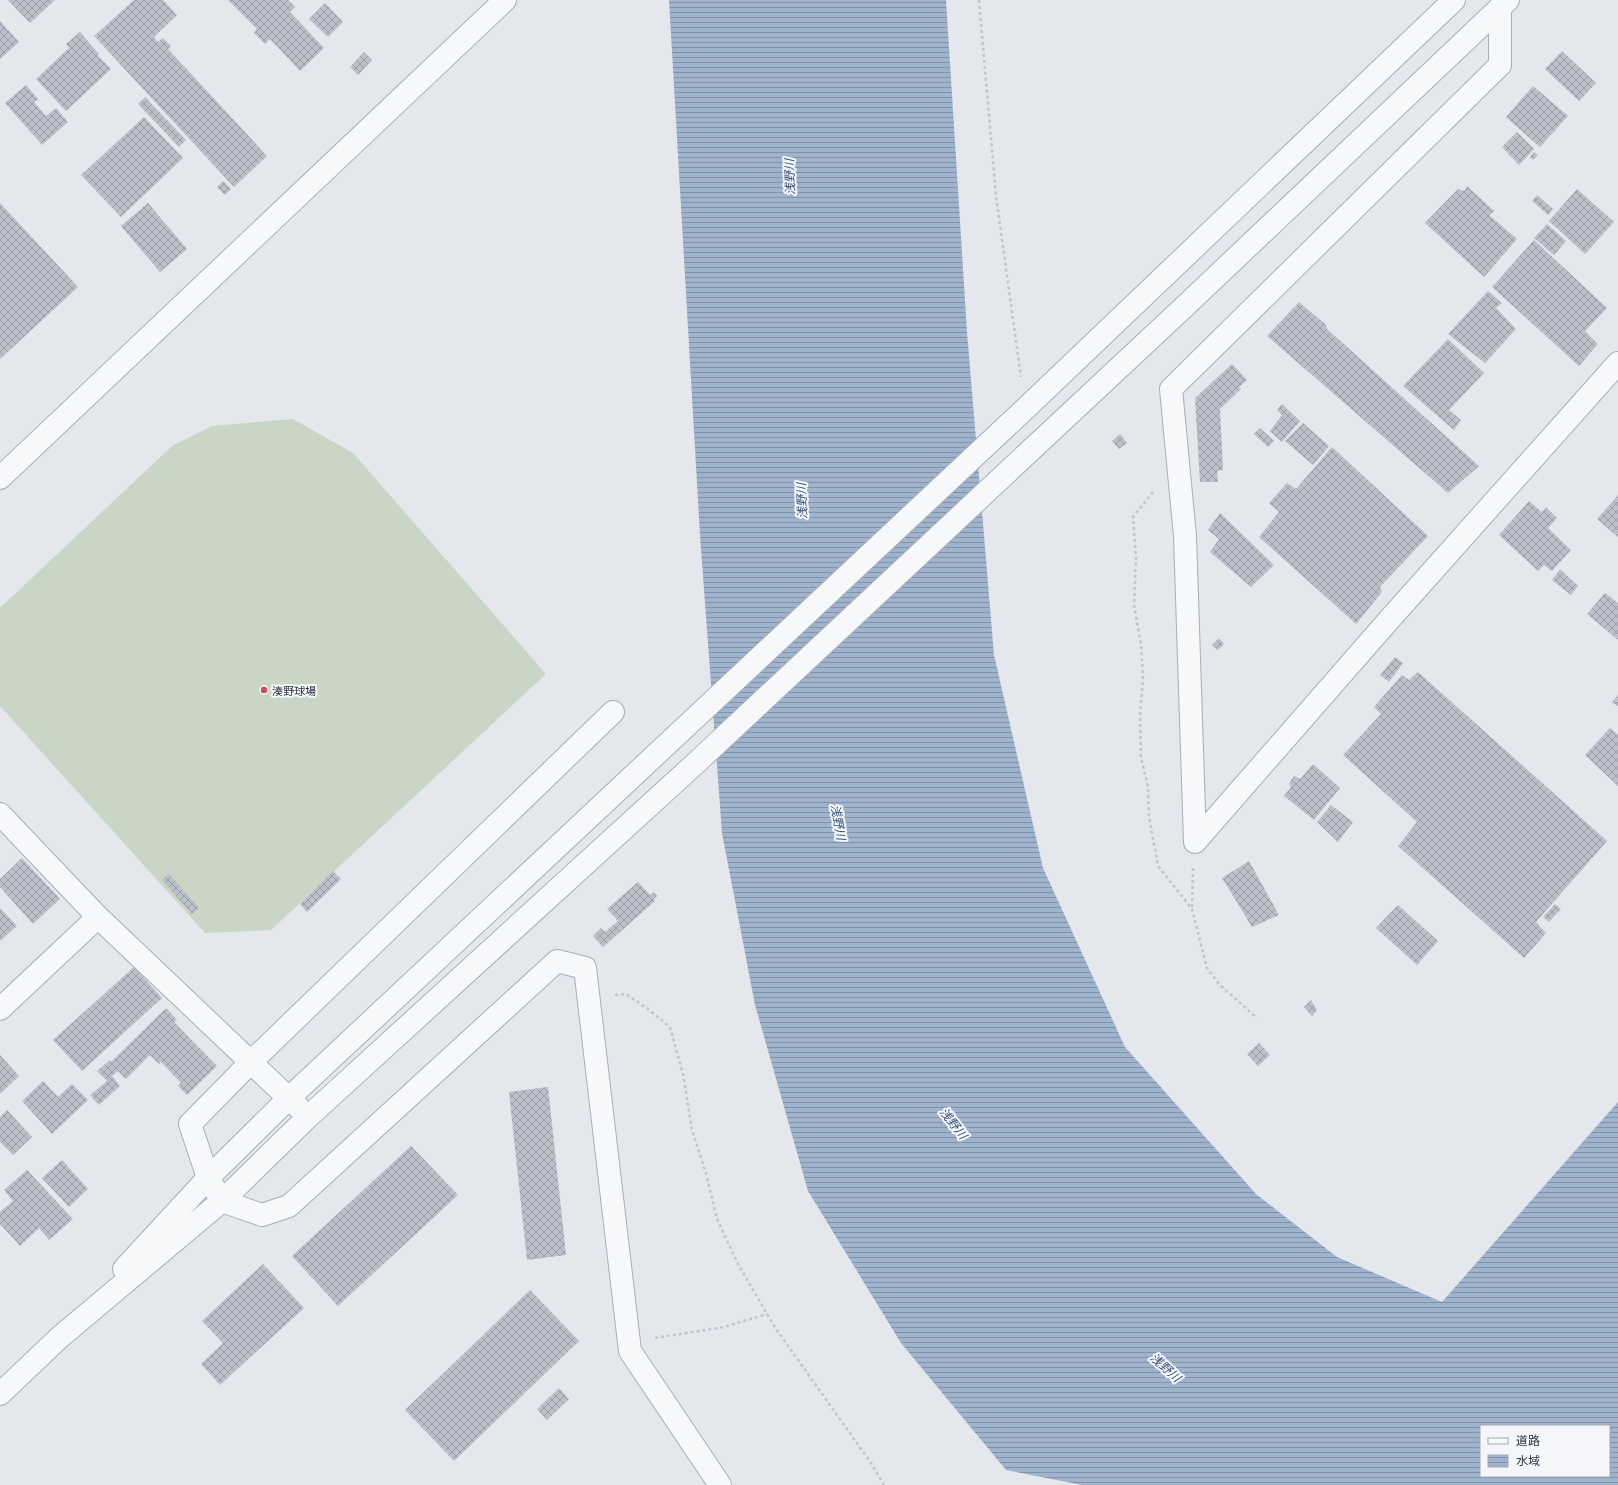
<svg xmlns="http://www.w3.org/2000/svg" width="1618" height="1485" viewBox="0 0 1618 1485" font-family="'Exo 2','Noto Sans JP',sans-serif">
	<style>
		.pitch { fill: #c9d6c5 }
		.water { fill: url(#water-rules); fill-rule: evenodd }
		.building { fill: url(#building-cross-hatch) }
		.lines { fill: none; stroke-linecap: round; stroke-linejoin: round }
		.minor-casing { stroke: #a9aeb7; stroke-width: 24 }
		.tertiary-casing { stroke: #a9aeb7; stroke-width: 24 }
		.path { stroke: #c2c5cb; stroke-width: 2.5; stroke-dasharray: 3 3; stroke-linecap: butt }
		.minor { stroke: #f7f8fa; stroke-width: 22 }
		.tertiary { stroke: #f7f8fa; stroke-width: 22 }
		.poi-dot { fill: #d1495b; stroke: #f4f6f9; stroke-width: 1.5 }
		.labels { text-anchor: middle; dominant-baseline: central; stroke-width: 4; stroke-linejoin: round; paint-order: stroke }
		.poi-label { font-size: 11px; fill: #2b3445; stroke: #f4f6f9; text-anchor: start }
		.water-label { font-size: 12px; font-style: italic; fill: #34527a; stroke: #f4f6f9 }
	</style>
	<defs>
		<pattern id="water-rules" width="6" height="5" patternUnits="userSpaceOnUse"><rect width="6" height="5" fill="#9fb4cc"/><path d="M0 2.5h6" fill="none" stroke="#8293a7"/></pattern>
		<pattern id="building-cross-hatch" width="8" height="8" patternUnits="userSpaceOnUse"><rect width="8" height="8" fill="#bbc0ca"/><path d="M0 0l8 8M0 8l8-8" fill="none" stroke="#989da6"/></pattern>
	</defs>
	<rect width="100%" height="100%" fill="#e4e7ec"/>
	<!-- pitch -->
	<polygon class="pitch" points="293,419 353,453 546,674 271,930 205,933 0,706 0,608 172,446 212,426"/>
	<!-- water -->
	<path class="water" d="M669,0H946L967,332L994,655L1043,868L1125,1047L1256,1194L1337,1257L1442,1302L1618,1102V1485H1082L1006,1470L901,1343L808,1191L755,1005L722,833L700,535ZM1481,1426H1609V1476H1481Z"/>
	<!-- building -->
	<g class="building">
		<polygon points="8,0 55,0 30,23"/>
		<polygon points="134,0 163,0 177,15 154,37 158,42 163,38 171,46 168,49 267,156 234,187 94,36"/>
		<polygon points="228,0 288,0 295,7 290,12 324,48 300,71 270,39 265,44 254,33 257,29"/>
		<polygon points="325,3 343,22 328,37 309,19"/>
		<polygon points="0,21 19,42 0,59"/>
		<polygon points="80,32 99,54 97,55 111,69 66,111 36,79 69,48 66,44"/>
		<polygon points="1562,51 1596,83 1579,101 1545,69"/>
		<polygon points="364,52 372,60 358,75 350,67"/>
		<polygon points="26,85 38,99 34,102 46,116 56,108 68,122 42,145 5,103"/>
		<polygon points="1533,86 1568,116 1540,147 1506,117"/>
		<polygon points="145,97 186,140 179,147 138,104"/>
		<polygon points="144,117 183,158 121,217 81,175"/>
		<polygon points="1517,132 1534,149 1519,165 1502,147"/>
		<polygon points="1534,152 1538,155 1533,160 1530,157"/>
		<polygon points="223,181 231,189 225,195 217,187"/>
		<polygon points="1467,186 1494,211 1489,215 1517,239 1484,277 1425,223 1458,189 1464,191"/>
		<polygon points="1577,189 1614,222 1585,254 1549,221"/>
		<polygon points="1537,195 1553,209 1548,215 1532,201"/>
		<polygon points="0,203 78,287 0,359"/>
		<polygon points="148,203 187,249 160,272 121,226"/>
		<polygon points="1547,224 1566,241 1554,255 1534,238"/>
		<polygon points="1534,240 1607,308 1585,331 1598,344 1579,366 1492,287"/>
		<polygon points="1488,291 1502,303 1496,308 1516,329 1485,363 1448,334"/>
		<polygon points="1299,302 1326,325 1327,329 1479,466 1448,493 1267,336"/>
		<polygon points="1448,339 1484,373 1449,410 1461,420 1454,430 1403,386"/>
		<polygon points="1232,364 1247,380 1239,387 1241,389 1220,409 1223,470 1217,471 1218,482 1200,482 1195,398"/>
		<polygon points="1282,404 1300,421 1282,442 1270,431 1282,415 1277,410"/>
		<polygon points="1303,423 1329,446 1313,465 1285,441"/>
		<polygon points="1260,428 1274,441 1268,447 1254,434"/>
		<polygon points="1120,434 1127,443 1119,449 1112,441"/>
		<polygon points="1332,447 1428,536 1380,587 1382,592 1356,624 1259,537 1279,512 1269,503 1287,483 1296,489"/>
		<polygon points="1618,495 1618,537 1597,519"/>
		<polygon points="1529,501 1542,512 1546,507 1557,518 1548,528 1571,550 1552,571 1544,565 1538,571 1499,535"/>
		<polygon points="1220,513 1274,565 1251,587 1210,552 1219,539 1208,530"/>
		<polygon points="1560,569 1578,586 1571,595 1552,580"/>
		<polygon points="1605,593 1618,603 1618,640 1587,614"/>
		<polygon points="1219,638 1224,644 1218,650 1212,645"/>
		<polygon points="1395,657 1403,663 1389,682 1380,675"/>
		<polygon points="1418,672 1607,841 1536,922 1546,933 1524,958 1398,846 1417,822 1343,755 1381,714 1374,707 1402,675 1409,680"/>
		<polygon points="1618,695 1618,706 1612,702"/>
		<polygon points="1610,728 1618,735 1618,786 1585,755"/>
		<polygon points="1313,764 1340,788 1314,820 1284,796 1291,787 1289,784 1294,776 1300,779"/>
		<polygon points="1331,805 1353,822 1338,842 1317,822"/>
		<polygon points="22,858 60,899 33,924 0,887 0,879"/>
		<polygon points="1249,861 1279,915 1252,927 1222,878"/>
		<polygon points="333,871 341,879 307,912 300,904"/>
		<polygon points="169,874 199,908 192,914 162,880"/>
		<polygon points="638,882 650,895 654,892 657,896 654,899 655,901 603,947 593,936 601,928 605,932 618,921 607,909"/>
		<polygon points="1555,904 1561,909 1549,922 1543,917"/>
		<polygon points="1398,905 1438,941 1417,965 1376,928"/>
		<polygon points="0,908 17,926 0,941"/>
		<polygon points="134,967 162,998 82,1071 53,1040"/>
		<polygon points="1311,1000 1317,1010 1312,1016 1304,1007"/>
		<polygon points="166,1008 177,1020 174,1022 217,1066 187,1095 178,1086 181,1083 161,1062 159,1064 150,1055 126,1079 114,1067 118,1071 112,1076 120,1086 99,1105 90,1095 107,1081 97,1071 110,1060 111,1062"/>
		<polygon points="1259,1043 1270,1055 1258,1066 1247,1054"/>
		<polygon points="0,1055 19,1076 0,1094"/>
		<polygon points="43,1081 58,1097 72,1084 88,1100 52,1134 22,1101"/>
		<polygon points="548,1087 566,1255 527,1260 509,1092"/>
		<polygon points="7,1110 32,1137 13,1155 0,1142 0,1117"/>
		<polygon points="411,1146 458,1195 338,1306 292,1256"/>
		<polygon points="62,1160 88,1189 69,1207 42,1178"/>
		<polygon points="27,1170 73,1219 49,1240 39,1228 20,1246 0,1224 0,1212 13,1201 4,1190"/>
		<polygon points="263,1264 304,1308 220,1385 201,1364 223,1343 202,1321"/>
		<polygon points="530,1290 579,1341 454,1461 405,1410"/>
		<polygon points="559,1388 569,1399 547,1420 537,1409"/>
	</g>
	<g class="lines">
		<defs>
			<g id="minor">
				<polyline points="1500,7 1500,65 1171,389 1185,536 1195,842 1388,621 1618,363"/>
				<polyline points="0,478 505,0"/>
				<polyline points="613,712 251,1062 190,1124 208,1178 222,1201 262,1215 289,1206 557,961 585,968 630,1351 720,1485"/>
				<polyline points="0,1009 98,917"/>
			</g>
			<g id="tertiary">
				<polyline points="0,814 98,917 299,1108"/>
				<polyline points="124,1269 208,1178 289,1098 1025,409 1454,0"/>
				<polyline points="0,1394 60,1337 222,1201 308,1117 697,762 1183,308 1508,0"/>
			</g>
		</defs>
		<!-- minor casing -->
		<use href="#minor" class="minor-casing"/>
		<!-- tertiary casing -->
		<use href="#tertiary" class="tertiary-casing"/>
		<!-- path -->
		<g class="path">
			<polyline points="979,0 996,196 1021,377"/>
			<polyline points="1153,492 1133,517 1136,558 1134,605 1141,645 1143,679 1140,717 1141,757 1148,787 1149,817 1158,866 1192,909 1207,968 1220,985 1257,1018"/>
			<polyline points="1192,907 1193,868"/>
			<polyline points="615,995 626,994 648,1009 670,1027 683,1074 692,1130 706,1173 717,1219 738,1264 774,1326 871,1463 884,1485"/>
			<polyline points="655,1338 724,1327 767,1314"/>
		</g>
		<!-- minor -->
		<use href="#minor" class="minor"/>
		<!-- tertiary -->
		<use href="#tertiary" class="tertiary"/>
	</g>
	<!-- markers -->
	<circle class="poi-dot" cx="264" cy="690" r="4"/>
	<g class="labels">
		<!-- poi labels -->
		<g class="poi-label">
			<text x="272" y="690">湊野球場</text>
		</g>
		<!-- water labels -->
		<g class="water-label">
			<text transform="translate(789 177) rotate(-92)">浅野川</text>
			<text transform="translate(801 501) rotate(-92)">浅野川</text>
			<text transform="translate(839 822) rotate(80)">浅野川</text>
			<text transform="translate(954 1123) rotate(52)">浅野川</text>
			<text transform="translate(1166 1367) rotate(42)">浅野川</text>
		</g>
	</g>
	<!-- legend -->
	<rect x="1480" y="1425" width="130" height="52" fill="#f4f6f9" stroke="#a4a8b1"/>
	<rect x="1488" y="1438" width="20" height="6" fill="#f7f8fa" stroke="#a4a8b1"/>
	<text x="1516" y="1445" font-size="12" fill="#2b3445">道路</text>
	<rect x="1488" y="1455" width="20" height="12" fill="url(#water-rules)" stroke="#a4a8b1"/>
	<text x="1516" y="1465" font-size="12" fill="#2b3445">水域</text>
</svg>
